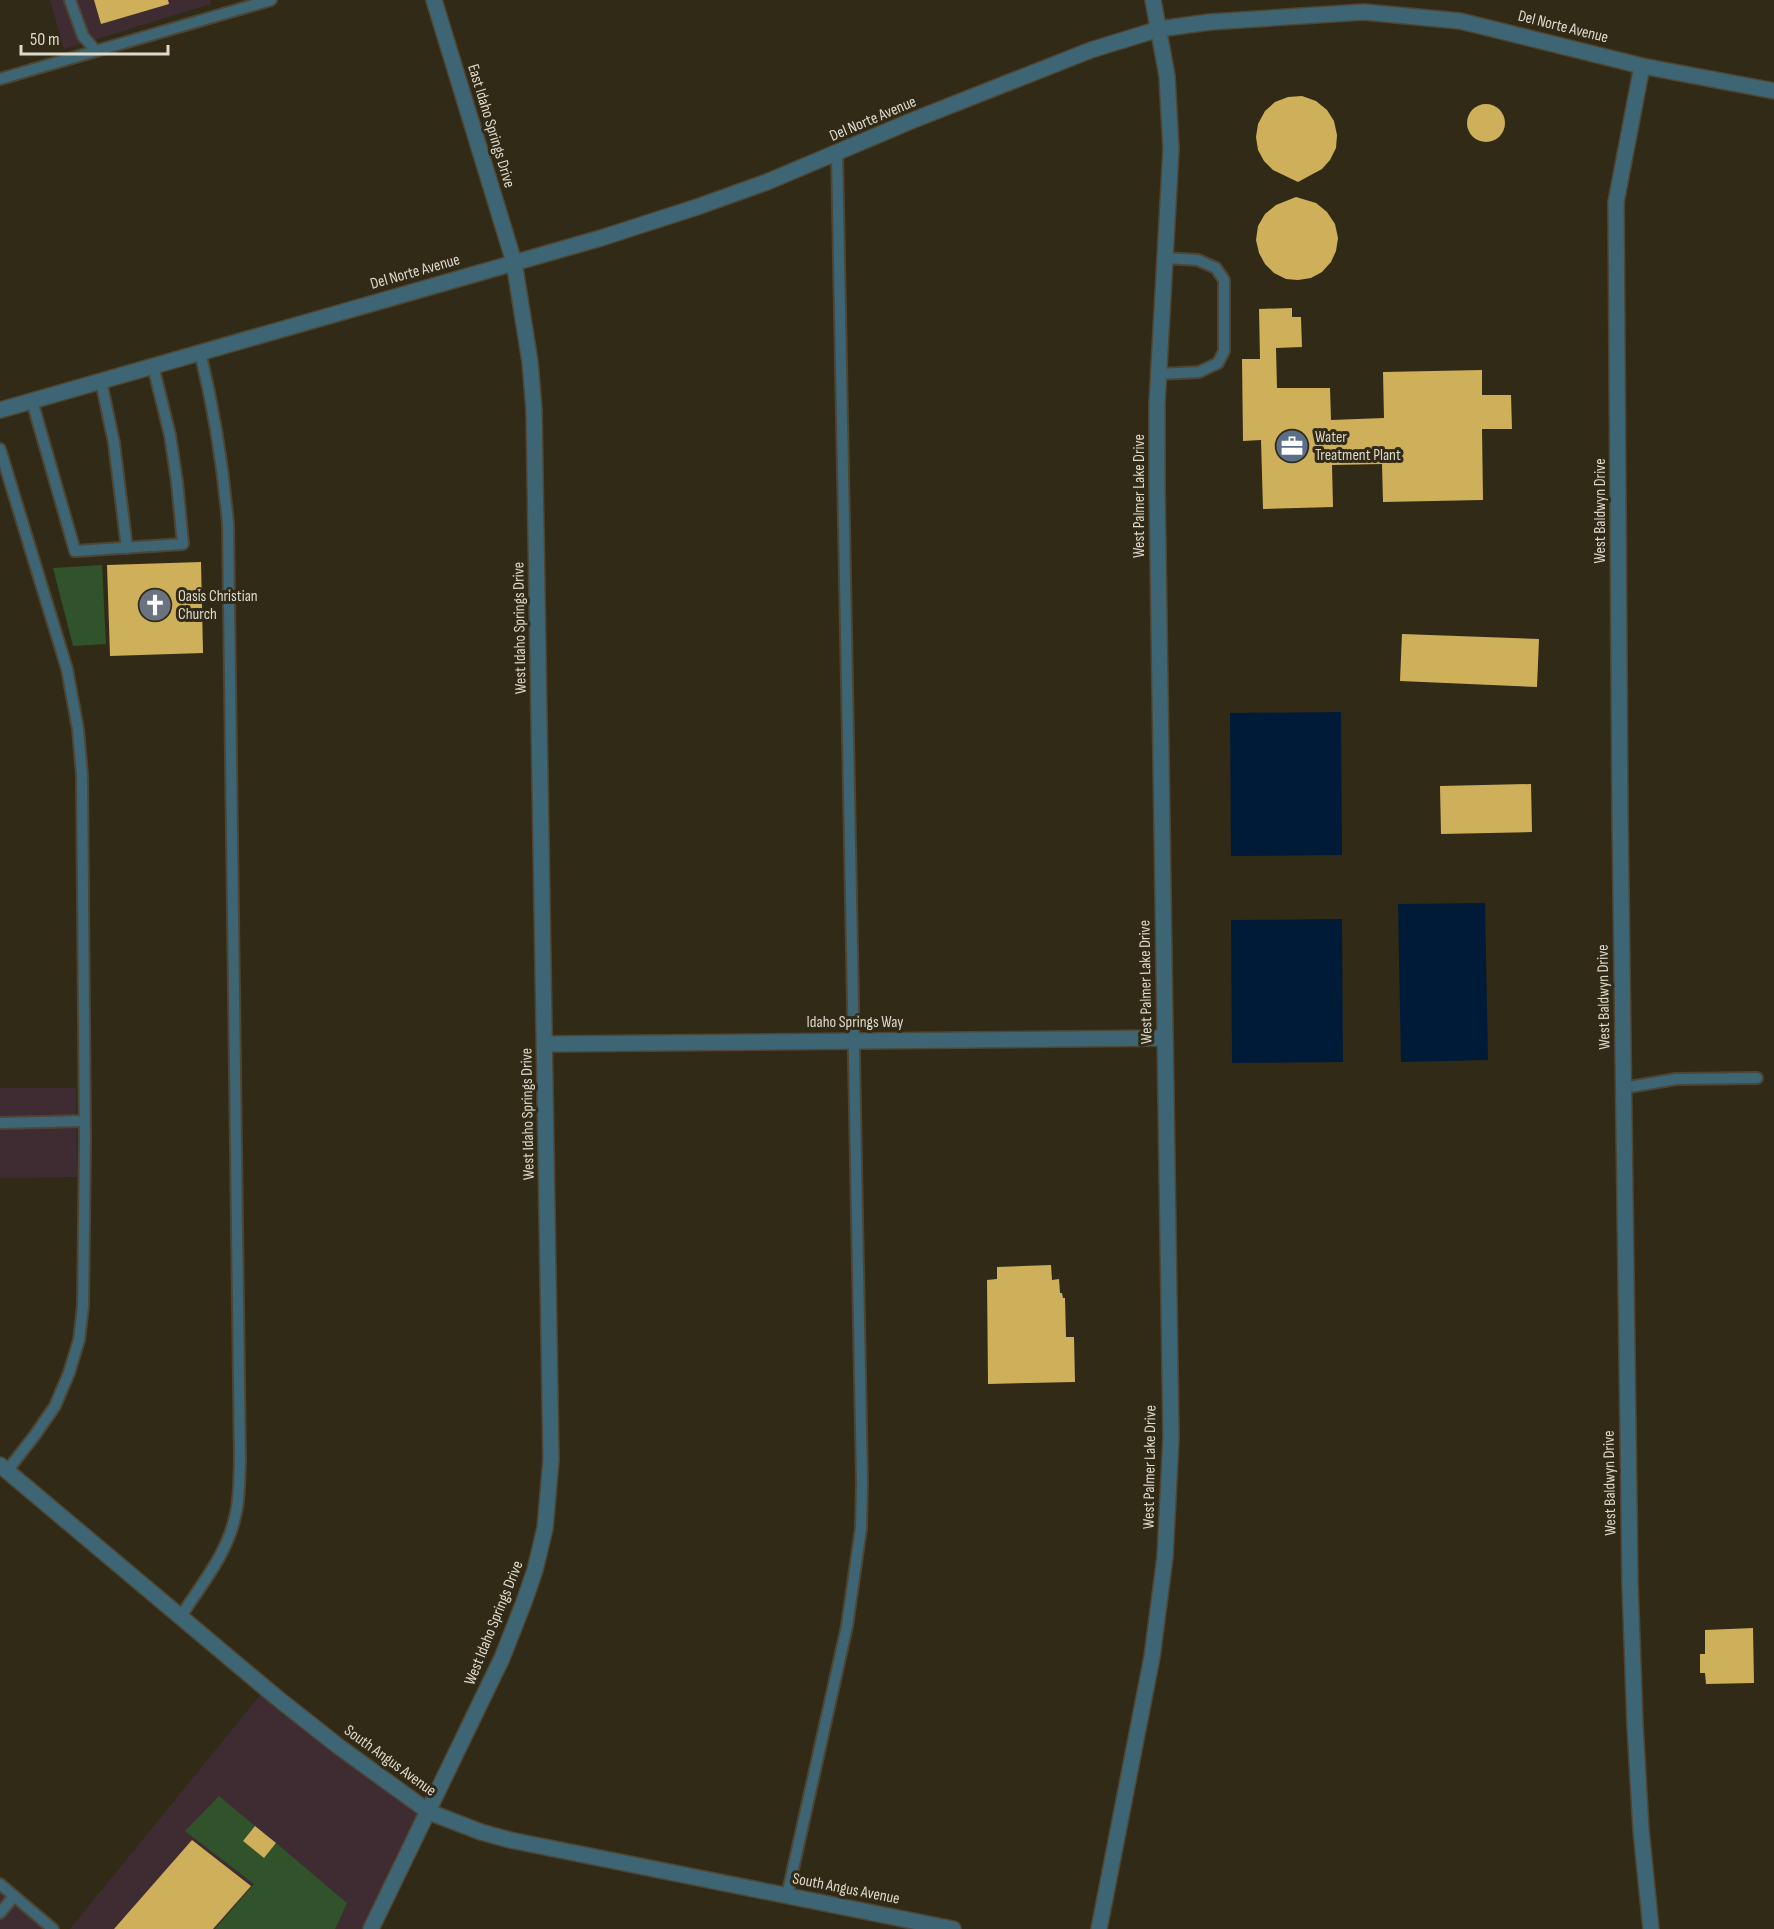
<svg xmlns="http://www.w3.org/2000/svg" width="1774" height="1929" viewBox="0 0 1774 1929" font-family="'Sofia Sans Condensed',sans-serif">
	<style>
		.commercial { fill: #3f2c33 }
		.green { fill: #30532b }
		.water { fill: #001b38 }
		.building { fill: #cfb05a }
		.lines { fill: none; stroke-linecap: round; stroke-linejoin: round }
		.lane-casing { stroke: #4d4634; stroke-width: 14 }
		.street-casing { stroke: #4d4634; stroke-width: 18 }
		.lane { stroke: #3e6574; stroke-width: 10 }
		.street { stroke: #3e6574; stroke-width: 15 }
		.labels { text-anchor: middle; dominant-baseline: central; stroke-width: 6; stroke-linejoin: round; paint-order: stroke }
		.street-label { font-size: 16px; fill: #ddd9cd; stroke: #312a17 }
		.poi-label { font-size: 16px; fill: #ddd9cd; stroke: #312a17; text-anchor: start }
	</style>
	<rect width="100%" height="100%" fill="#312a17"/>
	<!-- commercial -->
	<g class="commercial">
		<polygon points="50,0 210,0 211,4 64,49"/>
		<polygon points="0,1088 76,1088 77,1177 0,1178"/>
		<polygon points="266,1688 429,1812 371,1929 70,1929"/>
		<polygon points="0,1884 53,1929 0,1929"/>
	</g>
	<!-- green -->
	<g class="green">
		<polygon points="102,565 106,644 73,646 53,568"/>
		<polygon points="219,1796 255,1826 243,1841 264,1858 276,1843 347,1903 335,1929 215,1929 254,1884 185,1831"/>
	</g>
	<!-- water -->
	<g class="water">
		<polygon points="1341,712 1342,855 1231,856 1230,713"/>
		<polygon points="1485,903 1488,1060 1401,1062 1398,904"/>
		<polygon points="1342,919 1343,1062 1232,1063 1231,920"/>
	</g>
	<!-- building -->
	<g class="building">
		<polygon points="94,0 168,0 169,4 101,24"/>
		<polygon points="1302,96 1316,101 1327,110 1334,121 1337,135 1336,148 1330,160 1322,169 1298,182 1273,170 1264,161 1258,150 1256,137 1258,124 1265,111 1275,102 1288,97"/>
		<circle cx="1486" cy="123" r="19"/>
		<polygon points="1296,197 1316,203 1327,212 1335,224 1338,238 1336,251 1331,262 1322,272 1311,278 1298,280 1286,279 1274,273 1265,264 1259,253 1256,240 1258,226 1265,214 1276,205"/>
		<polygon points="1292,308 1292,317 1301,317 1302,347 1276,348 1277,388 1330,388 1331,420 1384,418 1383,372 1482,370 1482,395 1511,395 1512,429 1482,429 1483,500 1383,502 1382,464 1332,465 1333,507 1263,509 1261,440 1243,441 1242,359 1260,359 1259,309"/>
		<polygon points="201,562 203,653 110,656 107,565"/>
		<polygon points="1402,634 1539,639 1537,687 1400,681"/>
		<polygon points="1531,784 1532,832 1441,834 1440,786"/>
		<polygon points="1051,1265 1052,1280 1059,1279 1060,1293 1062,1293 1063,1298 1065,1298 1066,1337 1074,1337 1075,1382 988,1384 987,1280 997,1279 997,1267"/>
		<polygon points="1753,1628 1754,1683 1706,1684 1705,1673 1700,1673 1700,1654 1705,1654 1705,1630"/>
		<polygon points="255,1826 276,1843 264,1858 243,1841"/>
		<polygon points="192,1840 251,1886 213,1929 114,1929"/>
	</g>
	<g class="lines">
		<defs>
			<g id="lane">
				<polyline points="70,0 83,36 96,51"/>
				<polyline points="0,79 271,0"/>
				<polyline points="1159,374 1199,372 1218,363 1224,351 1224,280 1216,268 1198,260 1166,258"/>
				<polyline points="101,381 114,443 127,548"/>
				<polyline points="32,401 75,551 183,544 177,482 170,435 153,366"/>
				<polyline points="0,449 67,669 78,729 82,775 85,1140 83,1306 79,1340 69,1373 55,1406 35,1435 7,1471"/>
				<polyline points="1623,1088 1676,1079 1757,1078"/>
				<polyline points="0,1123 84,1121"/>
				<path d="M181,1616C201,1585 227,1554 235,1517C240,1499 239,1480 240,1461L228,524C223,466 214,409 200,352"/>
				<polyline points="0,1884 53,1929"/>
				<polyline points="787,1896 847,1626 861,1528 862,1482 837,153"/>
				<polyline points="0,1913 14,1896"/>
			</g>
			<g id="street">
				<polyline points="1642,66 1616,202 1620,815 1630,1584 1635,1725 1641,1830 1651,1929"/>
				<polyline points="0,410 601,238 697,207 767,182 911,121 1091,50 1159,29 1210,22 1364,12 1460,21 1642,66 1774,91"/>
				<polyline points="546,1044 1165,1038"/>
				<polyline points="0,1465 276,1697 338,1746 429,1812 481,1832 510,1840 953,1929"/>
				<polyline points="371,1929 502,1658 524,1602 535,1570 545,1528 551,1460 534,410 530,362 514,262 434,0"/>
				<polyline points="1099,1929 1152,1657 1165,1557 1171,1438 1157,486 1157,404 1171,149 1167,76 1153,0"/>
			</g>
		</defs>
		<!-- lane casing -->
		<use href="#lane" class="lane-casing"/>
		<!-- street casing -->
		<use href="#street" class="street-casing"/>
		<!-- lane -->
		<use href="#lane" class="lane"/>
		<!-- street -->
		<use href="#street" class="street"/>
	</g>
	<!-- icons -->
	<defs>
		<symbol id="office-disc" viewBox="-11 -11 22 22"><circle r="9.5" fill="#5c6f8a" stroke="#312a17"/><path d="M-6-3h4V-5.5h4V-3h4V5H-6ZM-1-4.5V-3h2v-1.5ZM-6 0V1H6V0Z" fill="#fff"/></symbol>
		<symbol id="church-disc" viewBox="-11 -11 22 22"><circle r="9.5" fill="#6b7280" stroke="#312a17"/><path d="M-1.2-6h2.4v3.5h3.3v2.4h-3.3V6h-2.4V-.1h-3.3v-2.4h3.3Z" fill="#fff"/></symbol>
	</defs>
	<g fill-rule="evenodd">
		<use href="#office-disc" x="1273" y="427" width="38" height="38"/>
		<use href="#church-disc" x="136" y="586" width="38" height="38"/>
	</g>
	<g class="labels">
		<!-- street labels -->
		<g class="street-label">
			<text transform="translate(1563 27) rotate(14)">Del Norte Avenue</text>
			<text transform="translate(873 119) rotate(-23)">Del Norte Avenue</text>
			<text transform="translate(491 126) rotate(73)">East Idaho Springs Drive</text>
			<text transform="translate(415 272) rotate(-16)">Del Norte Avenue</text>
			<text transform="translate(1139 496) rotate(-90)">West Palmer Lake Drive</text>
			<text transform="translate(1600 511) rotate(-90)">West Baldwyn Drive</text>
			<text transform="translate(520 628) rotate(-91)">West Idaho Springs Drive</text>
			<text transform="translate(1146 982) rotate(-91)">West Palmer Lake Drive</text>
			<text transform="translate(1604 997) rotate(-91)">West Baldwyn Drive</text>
			<text x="855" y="1022">Idaho Springs Way</text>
			<text transform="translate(528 1114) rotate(-91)">West Idaho Springs Drive</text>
			<text transform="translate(1150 1467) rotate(-89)">West Palmer Lake Drive</text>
			<text transform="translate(1610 1483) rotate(-91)">West Baldwyn Drive</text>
			<text transform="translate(494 1623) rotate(-68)">West Idaho Springs Drive</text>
			<text transform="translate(390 1761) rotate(36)">South Angus Avenue</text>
			<text transform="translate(846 1889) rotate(11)">South Angus Avenue</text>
		</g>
		<!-- poi labels -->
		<g class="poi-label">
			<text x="1315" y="437">Water<tspan x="1315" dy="18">Treatment Plant</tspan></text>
			<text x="178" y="596">Oasis Christian<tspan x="178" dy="18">Church</tspan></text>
		</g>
	</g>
	<!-- scale -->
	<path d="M21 45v9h147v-9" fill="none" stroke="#ddd9cd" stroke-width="3"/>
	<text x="30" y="45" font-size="18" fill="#ddd9cd" stroke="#312a17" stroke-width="4.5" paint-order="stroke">50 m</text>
</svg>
